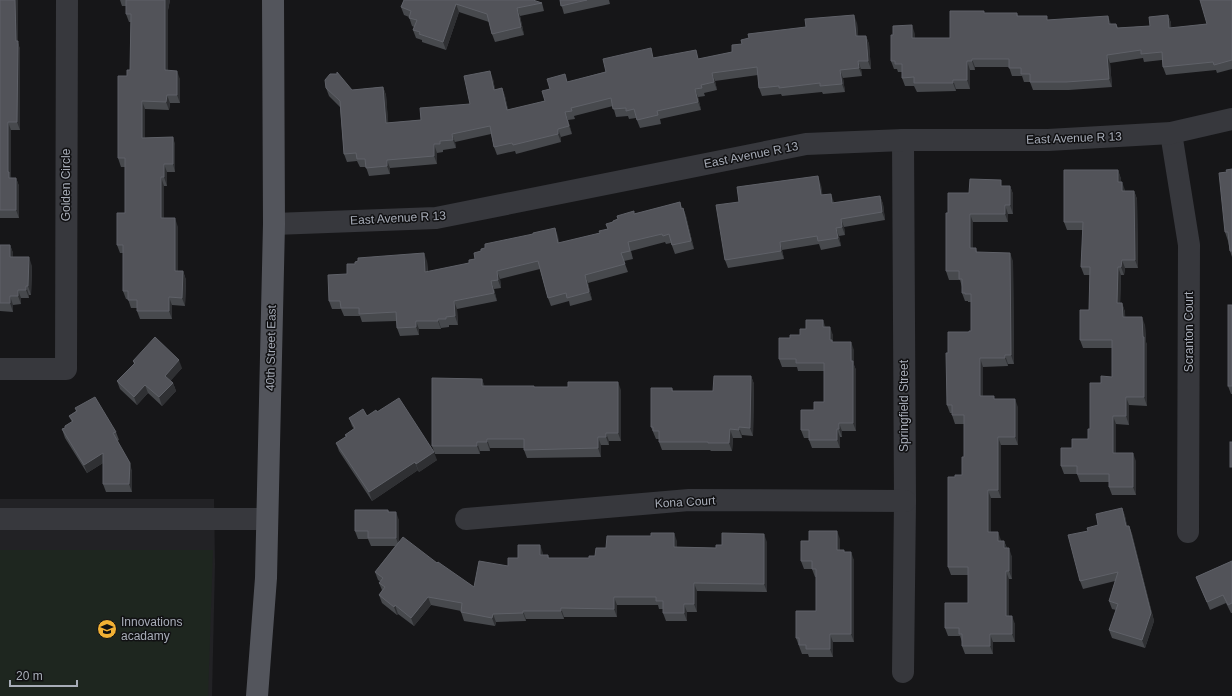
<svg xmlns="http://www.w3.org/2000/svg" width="1232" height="696" viewBox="0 0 1232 696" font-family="Helvetica,sans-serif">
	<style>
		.built { fill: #222225 }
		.green { fill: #1e261f }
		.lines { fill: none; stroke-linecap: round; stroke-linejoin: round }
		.minor { stroke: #37383d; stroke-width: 22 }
		.major { stroke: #53555c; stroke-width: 22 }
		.wall { fill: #47494d }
		.shaded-wall { fill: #2f3033 }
		.building { fill: #525359; stroke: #5f6168 }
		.labels { text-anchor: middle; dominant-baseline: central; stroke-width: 3; stroke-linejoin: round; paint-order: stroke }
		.street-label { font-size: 12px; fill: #a8adb8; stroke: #111113 }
		.poi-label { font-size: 12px; fill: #a8adb8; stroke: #111113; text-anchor: start }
	</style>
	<rect width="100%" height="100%" fill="#161618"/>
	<!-- built -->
	<polygon class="built" points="0,499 214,499 215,564 212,696 0,696"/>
	<!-- green -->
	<polygon class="green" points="0,550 213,550 208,696 0,696"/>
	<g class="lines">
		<!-- minor -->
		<g class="minor">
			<polyline points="1171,133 1189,245 1188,532"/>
			<polyline points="903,140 905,501 903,672"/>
			<polyline points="274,224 436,218 806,144 903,140 1048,140 1171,133 1232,119"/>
			<polyline points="0,369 66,369 67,0"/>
			<polyline points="0,519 267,519"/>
			<polyline points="466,519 689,500 905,501"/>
		</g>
		<!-- major -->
		<polyline class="major" points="257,696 266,578 274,224 273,0"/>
	</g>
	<!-- wall -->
	<g class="wall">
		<polygon points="0,0 18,0 18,43 20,49 20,130 11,130 11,178 16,178 19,186 19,218 0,218"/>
		<polygon points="120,0 170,0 168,10 168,71 180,79 180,103 170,103 169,110 145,109 145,138 173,137 175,145 175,172 167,172 167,186 164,186 164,218 178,227 178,271 183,271 186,280 185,306 172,305 172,319 140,319 137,311 137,308 131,308 128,299 126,299 123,291 123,253 120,253 117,245 125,213 125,167 121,167 118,158 127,76 130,70 131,22 129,22 126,14 126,6 122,6"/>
		<polygon points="404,0 542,3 544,11 520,16 524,35 495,42 492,34 489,22 459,12 446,50 422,42 422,40 416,38 413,30 414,27 412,26 409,17 404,15 401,7"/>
		<polygon points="560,0 609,0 610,4 564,14"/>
		<polygon points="1232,0 1232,69 1217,73 1216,70 1166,75 1163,67 1162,60 1144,62 1143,58 1110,63 1112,87 1069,90 1033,90 1030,82 1024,82 1022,76 1012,76 1009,67 975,67 975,70 970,70 970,89 956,89 956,91 917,92 914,86 905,86 902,78 902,72 898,72 897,69 894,69 891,61 915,34 915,38 950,38 984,13 1017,13 1018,16 1049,20 1111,24 1116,24 1118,28 1150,26 1168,15 1171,23 1171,28 1207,24"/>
		<polygon points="857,23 858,36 866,36 869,44 871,69 861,69 862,76 843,78 845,92 823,94 822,92 782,96 781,94 762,96 759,88 758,75 715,81 717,90 704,93 705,96 698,97 701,110 660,119 661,124 640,128 636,118 629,119 628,116 616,117 613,106 574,116 575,119 568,120 572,134 561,137 561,142 516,154 515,151 497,155 494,147 491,134 455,142 456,148 443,150 443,152 437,153 437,164 390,168 390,174 369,176 366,167 360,167 357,161 347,162 344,154 340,107 329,96 326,88 352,90 383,87 386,95 388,123 421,120 470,104 493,79 495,90 502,88 505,96 508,110 545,101 550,89 568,82 654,58 699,59 732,52 742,44"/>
		<polygon points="1232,169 1232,257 1230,251 1228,241 1225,232 1227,172"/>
		<polygon points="1118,170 1121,179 1121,182 1125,191 1134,191 1137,199 1138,268 1125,268 1124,275 1121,275 1120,303 1122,303 1125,312 1125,317 1145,325 1146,342 1147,345 1147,406 1129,405 1129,425 1116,424 1116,453 1136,461 1136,495 1112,495 1109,487 1109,482 1080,482 1077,474 1064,474 1061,466 1072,448 1088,439 1090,429 1101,383 1112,377 1112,348 1083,348 1080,340 1089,310 1090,275 1084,275 1081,267 1083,230 1067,230 1064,222"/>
		<polygon points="821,185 822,195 834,203 880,196 883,204 885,220 844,227 845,235 839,236 841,246 821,250 819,244 782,250 784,259 728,268 725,260 739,202"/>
		<polygon points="1003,186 1010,186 1013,194 1013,214 1008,214 1008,222 973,222 973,248 976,248 977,252 1013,261 1014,364 1008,364 1008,366 983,367 983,396 995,399 1018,407 1018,445 1001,445 1001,498 991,498 991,532 1001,540 1001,541 1004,541 1007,548 1012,557 1012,579 1009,579 1009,616 1015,624 1015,642 993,642 993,654 965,654 962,646 962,642 960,636 948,636 945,628 968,603 968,575 951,575 948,567 955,477 962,475 964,457 964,424 955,424 952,415 952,413 950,413 947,405 948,353 969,332 971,331 971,302 968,302 968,301 965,301 962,293 962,287 960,280 949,280 946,271 969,193"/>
		<polygon points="680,202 682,208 683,208 686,216 694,249 675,254 671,243 666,244 665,242 631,251 633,259 624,261 628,272 588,283 592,300 570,306 569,301 551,306 548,298 540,269 500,279 501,288 494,289 497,301 457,309 458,325 449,325 449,327 441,328 441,329 419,329 419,335 400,336 397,328 397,321 362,322 360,316 344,316 341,309 332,309 329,301 355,264 427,261 428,272 469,263 475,259 481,251 555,228 559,243 600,233 608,229 613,222 635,214"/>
		<polygon points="0,245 10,245 13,253 13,257 32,266 31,295 29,295 29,298 21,298 21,304 13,305 13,312 0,311"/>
		<polygon points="1232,305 1232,394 1231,394 1228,386"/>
		<polygon points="825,327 833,335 833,342 854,350 854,365 856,370 856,431 842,431 842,437 840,437 840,448 812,448 809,440 809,438 804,438 801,430 814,410 824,402 824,371 798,371 797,367 782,367 779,359 806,329"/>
		<polygon points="133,361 182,368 170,381 173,383 176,391 162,406 148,393 137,405 120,389 117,381 134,364"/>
		<polygon points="751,376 754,384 753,436 742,435 742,438 733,438 732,451 711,451 710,450 662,450 659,442 659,439 656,439 651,427 672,388 673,391 713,391"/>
		<polygon points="482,379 484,386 534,386 534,387 621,390 621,441 609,441 609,445 601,445 601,457 527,458 524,450 524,448 490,448 490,451 480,451 480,454 435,454 432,446"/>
		<polygon points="75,408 116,432 119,440 117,441 132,471 132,492 106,492 103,484 103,463 87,473 65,438 62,429 65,428 65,426 72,422 69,416 76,411"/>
		<polygon points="377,412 437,460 419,472 418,470 372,501 339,451 336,443 346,437 345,435 354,429 352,426 349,418 367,416"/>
		<polygon points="1122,508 1125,516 1127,526 1129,526 1132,534 1154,621 1145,648 1112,638 1109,630 1116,610 1112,609 1109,601 1115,581 1083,589 1080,581 1088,531 1098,525"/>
		<polygon points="388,510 389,512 399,520 399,541 437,563 474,587 508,566 518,558 543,553 543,555 548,555 549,558 589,558 595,556 606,548 677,541 677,547 716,548 722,545 767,542 767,592 697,591 697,612 687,612 687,621 666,621 663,613 663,609 659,609 658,605 617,605 617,617 564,617 564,619 526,619 526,621 496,622 495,626 464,621 461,612 461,611 431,605 414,626 398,614 397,615 382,603 379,595 382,590 379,583 381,582 378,580 375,572 395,546 371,546 368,539 358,539 355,531"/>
		<polygon points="840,539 840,550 845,552 854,560 854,642 833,642 833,657 809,657 808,654 802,654 796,638 816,611 816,577 815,577 812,569 804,569 801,561 809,541"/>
		<polygon points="1232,561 1232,613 1231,613 1226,603 1210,610 1196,577"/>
	</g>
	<!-- shaded-wall -->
	<g class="shaded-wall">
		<polygon points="15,0 18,0 18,43 20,49 20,130 17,122"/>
		<polygon points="165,0 170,0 168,10 168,79 165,70"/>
		<polygon points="456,4 459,12 446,50 443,42"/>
		<polygon points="517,8 520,16 524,35 521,27"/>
		<polygon points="854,15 857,23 859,44 856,36"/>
		<polygon points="1168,15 1171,23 1172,36 1169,28"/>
		<polygon points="1108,16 1111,24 1109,24"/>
		<polygon points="912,25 915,34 915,46 912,38"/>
		<polygon points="866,36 869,44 871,69 868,61"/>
		<polygon points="1107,55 1110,63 1112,87 1109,79"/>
		<polygon points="972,59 975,67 975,70 972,61"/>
		<polygon points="858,61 861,69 862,76 859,68"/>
		<polygon points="967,61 970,70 970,89 967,80"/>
		<polygon points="840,70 843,78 845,92 842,84"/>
		<polygon points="177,71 180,79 180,103 177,95"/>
		<polygon points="490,71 493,79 497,98 494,90"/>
		<polygon points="712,73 715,81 717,90 714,82"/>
		<polygon points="953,80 956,89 956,91 953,83"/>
		<polygon points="383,87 386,95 389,131 386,123"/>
		<polygon points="502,88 505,96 510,118 507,110"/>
		<polygon points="695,89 698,97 701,110 698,102"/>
		<polygon points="167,95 170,103 169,110 166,102"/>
		<polygon points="142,101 145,109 145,146 142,138"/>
		<polygon points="565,112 568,120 572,134 569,126"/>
		<polygon points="8,122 11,130 11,176 12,180 9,178 8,172"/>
		<polygon points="558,129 561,137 561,142 558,134"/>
		<polygon points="452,134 455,142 456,148 453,140"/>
		<polygon points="173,137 175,145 175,172 173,164"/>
		<polygon points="434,144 437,153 437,164 434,156"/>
		<polygon points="387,160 390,168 390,174 387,166"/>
		<polygon points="164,164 167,172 167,186 164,177"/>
		<polygon points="1118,170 1121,179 1121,190 1118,182"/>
		<polygon points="818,176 821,185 824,203 821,195"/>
		<polygon points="161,177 164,186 164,227 161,218"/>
		<polygon points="16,178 19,186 19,218 16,210"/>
		<polygon points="1122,182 1125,190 1125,199 1122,191"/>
		<polygon points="1010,186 1013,194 1013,214 1010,205"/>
		<polygon points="1134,191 1137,199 1138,268 1135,260"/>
		<polygon points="831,194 834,202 835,211 832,203"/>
		<polygon points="880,196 883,204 885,220 882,212"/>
		<polygon points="1005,205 1008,214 1008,222 1005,214"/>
		<polygon points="683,208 686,216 694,249 691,241"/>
		<polygon points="970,214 973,222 973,257 970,248"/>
		<polygon points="175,218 178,227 178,279 175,271"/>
		<polygon points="841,219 844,227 845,235 842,227"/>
		<polygon points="555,228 558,236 561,251 558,243"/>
		<polygon points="836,228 839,236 841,246 838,238"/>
		<polygon points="780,242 782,250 784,259 781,251"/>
		<polygon points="10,245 13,253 13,265 10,257"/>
		<polygon points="424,253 427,261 428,280 425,272"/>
		<polygon points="1010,253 1013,261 1014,364 1011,355"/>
		<polygon points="29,257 32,266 31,295 28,286"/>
		<polygon points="1122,260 1125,268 1124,275 1121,267"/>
		<polygon points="1118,267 1121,275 1120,312 1117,303"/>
		<polygon points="183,271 186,280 185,306 182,298"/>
		<polygon points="497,271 500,279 501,288 498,280"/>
		<polygon points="585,275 588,283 592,300 589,292"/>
		<polygon points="491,281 494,289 497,301 494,293"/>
		<polygon points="26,286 29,295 29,298 26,290"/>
		<polygon points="18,290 21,298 21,304 18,296"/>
		<polygon points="10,296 13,305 13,312 10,303"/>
		<polygon points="169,297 172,305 172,319 169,311"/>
		<polygon points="454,301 457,309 458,325 455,316"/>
		<polygon points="1122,303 1125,312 1126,325 1123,317"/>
		<polygon points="1142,317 1145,325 1146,342 1147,345 1147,406 1144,397"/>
		<polygon points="438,319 441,328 441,329 438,321"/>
		<polygon points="823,320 826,328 823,327"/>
		<polygon points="416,321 419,329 419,335 416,327"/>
		<polygon points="830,327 833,335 833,343 830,340"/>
		<polygon points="851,342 854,350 854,365 856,370 856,431 853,423"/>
		<polygon points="1005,355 1008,364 1008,366 1005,358"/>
		<polygon points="980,358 983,367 983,404 980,396"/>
		<polygon points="179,360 182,368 168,384 165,376"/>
		<polygon points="751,376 754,384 753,436 750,428"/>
		<polygon points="482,379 485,387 482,386"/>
		<polygon points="618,382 621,390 621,441 618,433"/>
		<polygon points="173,383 176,391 162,406 159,397"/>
		<polygon points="145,385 148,393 137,405 134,397"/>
		<polygon points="1126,397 1129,405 1129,425 1126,416"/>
		<polygon points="1015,399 1018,407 1018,445 1015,437"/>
		<polygon points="1113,416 1116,424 1116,461 1113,453"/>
		<polygon points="839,423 842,431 842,437 839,429"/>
		<polygon points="739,427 742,435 742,438 739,430"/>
		<polygon points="730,429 733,438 732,451 729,443"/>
		<polygon points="837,429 840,437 840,448 837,440"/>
		<polygon points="606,433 609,441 609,445 606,437"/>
		<polygon points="598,437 601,445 601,457 598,448"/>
		<polygon points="998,437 1001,445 1001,498 998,490"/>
		<polygon points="487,439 490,448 490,451 487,442"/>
		<polygon points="477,442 480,451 480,454 477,446"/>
		<polygon points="434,452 437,460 419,472 416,464"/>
		<polygon points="103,453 106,461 87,473 84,465"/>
		<polygon points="1133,453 1136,461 1136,495 1133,487"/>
		<polygon points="415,462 418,470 372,501 369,492"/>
		<polygon points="130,463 132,471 132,492 129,484"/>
		<polygon points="988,490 991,498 991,540 988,532"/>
		<polygon points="1122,508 1125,516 1129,535 1126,526"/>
		<polygon points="396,512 399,520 399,546 396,538"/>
		<polygon points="1129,526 1132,534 1154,621 1145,648 1142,640"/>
		<polygon points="837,531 840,539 840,558 837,550"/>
		<polygon points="998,532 1001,540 1001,549 998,541"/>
		<polygon points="674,533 677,541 677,555 674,547"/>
		<polygon points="764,534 767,542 767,592 764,584"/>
		<polygon points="1004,541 1007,549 1004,548"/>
		<polygon points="540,545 543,553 543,563 540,555"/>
		<polygon points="1009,548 1012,557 1012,579 1009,571"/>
		<polygon points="851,552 854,560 854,642 851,634"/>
		<polygon points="1006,571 1009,579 1009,624 1006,616"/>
		<polygon points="694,583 697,591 697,612 694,604"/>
		<polygon points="428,597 431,605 414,626 411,618"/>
		<polygon points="614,597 617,605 617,617 614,609"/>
		<polygon points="684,604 687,612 687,621 684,613"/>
		<polygon points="395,605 398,614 397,615 394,607"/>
		<polygon points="561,608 564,617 564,619 561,611"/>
		<polygon points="523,611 526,619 526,621 523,613"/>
		<polygon points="493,614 496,622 495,626 492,618"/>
		<polygon points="1012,616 1015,624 1015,642 1012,634"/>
		<polygon points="830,634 833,642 833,657 830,649"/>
		<polygon points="990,634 993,642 993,654 990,646"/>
	</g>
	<!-- building -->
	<g class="building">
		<polygon points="0,0 15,0 16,41 18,41 17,122 8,122 8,172 9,172 9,178 16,178 16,210 0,210"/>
		<polygon points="126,0 165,0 165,70 177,71 177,95 167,95 166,102 142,101 142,138 173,137 173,164 164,164 164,177 161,177 161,218 175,218 175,271 183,271 182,298 169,297 169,311 137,311 137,300 128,300 128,291 123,291 123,245 117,245 117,213 125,213 125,158 118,158 118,76 127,76 127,70 130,70 131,14 126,14"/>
		<polygon points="404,0 533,0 542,3 517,8 521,27 492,34 487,14 456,4 443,42 419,34 420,32 413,30 417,20 409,18 411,11 401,7"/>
		<polygon points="560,0 587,0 561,6"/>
		<polygon points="1200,0 1232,0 1232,60 1214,65 1213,62 1163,67 1162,52 1141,54 1141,50 1107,55 1109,79 1066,82 1030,82 1030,74 1021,74 1021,68 1009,68 1009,59 972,59 972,61 967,61 967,80 953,80 953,83 914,83 914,77 902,78 902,64 895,64 895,61 891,61 891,35 893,35 893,26 912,25 912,38 950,38 950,11 984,11 984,13 1017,13 1017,16 1047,16 1047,20 1108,16 1109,24 1116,24 1117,28 1150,26 1149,17 1168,15 1169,28 1207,24"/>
		<polygon points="854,15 856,36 866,36 868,61 858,61 859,68 840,70 842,84 820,86 820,83 779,88 779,86 759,88 757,67 712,73 714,82 701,85 702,88 695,89 698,102 657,111 658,115 637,120 634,109 626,111 626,108 613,109 611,98 571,108 572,111 565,112 569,126 558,129 558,134 513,145 512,143 494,147 490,126 452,134 453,140 440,141 440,144 434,144 434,156 387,160 387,166 366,168 365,159 357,159 356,153 344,154 340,101 326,88 325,80 330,74 337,74 337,72 352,90 383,87 386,123 421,120 420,108 470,104 464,76 490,71 494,90 502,88 507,110 545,101 542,91 550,89 547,79 565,74 567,82 606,72 603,59 651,48 653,58 696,50 698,59 732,52 732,45 742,44 741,40 749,38 748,34 806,27 805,19"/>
		<polygon points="1232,169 1232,251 1230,251 1228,232 1225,232 1219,173 1227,172 1226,170"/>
		<polygon points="1064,170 1118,170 1118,182 1122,182 1122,191 1134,191 1135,260 1122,260 1121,267 1118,267 1117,303 1122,303 1123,317 1142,317 1143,337 1144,337 1144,397 1126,397 1126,416 1113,416 1113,453 1133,453 1133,487 1109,487 1109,474 1077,474 1077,466 1061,466 1061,448 1072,448 1072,439 1088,439 1088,429 1090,429 1090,383 1101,383 1101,376 1112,377 1112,340 1080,340 1080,310 1089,310 1090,267 1081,267 1083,222 1064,222"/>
		<polygon points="818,176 821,195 831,194 832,203 880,196 882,212 841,219 842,227 836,228 838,238 818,241 817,236 780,242 781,251 725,260 716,205 739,202 737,187"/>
		<polygon points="970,179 1001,180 1001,186 1010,186 1010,205 1005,205 1005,214 970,214 970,248 976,248 976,252 1010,253 1011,355 1005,355 1005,358 980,358 980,396 994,396 994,399 1015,399 1015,437 998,437 998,490 988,490 988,532 998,532 998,541 1004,541 1004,548 1009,548 1009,571 1006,571 1006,616 1012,616 1012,634 990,634 990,646 962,646 962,634 959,634 959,628 945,628 945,603 968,603 968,567 948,567 948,477 955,477 955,475 962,475 962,457 964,457 964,415 952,415 952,405 947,405 946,353 948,353 948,332 969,332 969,331 971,331 971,294 965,294 965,293 962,293 962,279 959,279 959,271 946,271 946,213 948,213 948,193 969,193"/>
		<polygon points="680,202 681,209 683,208 691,241 672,245 669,234 663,236 662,234 628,242 630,251 621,253 625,264 585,275 589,292 567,298 566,293 548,298 538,261 497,271 498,280 491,281 494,293 454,301 455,316 446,317 446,319 438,319 438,321 416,321 416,327 397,328 396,312 359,314 359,308 341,308 340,301 329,301 328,275 347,274 347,264 355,264 355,262 358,261 358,258 424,253 425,272 469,263 469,260 475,259 474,253 481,251 481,249 485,248 485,244 533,234 533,233 555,228 558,243 600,233 599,231 608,229 606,224 613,222 613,221 618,219 617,216 634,211 634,214"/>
		<polygon points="0,245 10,245 10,257 29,257 28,286 26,286 26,290 18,290 18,296 10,296 10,303 0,303"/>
		<rect x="1228" y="305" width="4" height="81"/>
		<polygon points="806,320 823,320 823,327 830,327 830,340 832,340 832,342 851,342 851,361 853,361 853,423 839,423 839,429 837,429 837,440 809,440 809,430 801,430 801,410 814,410 814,402 824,402 824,363 796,363 796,359 779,359 779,338 790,338 790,335 800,335 800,329 806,329"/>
		<polygon points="155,337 179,360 165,376 173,383 159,397 145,385 134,397 117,381 135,363 133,361"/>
		<polygon points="714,376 751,376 750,428 739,427 739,430 730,429 729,443 708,443 708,442 659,442 659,431 653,431 653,427 651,427 651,388 672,388 672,391 713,391"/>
		<polygon points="432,378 482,379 482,386 534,386 534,387 568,387 568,382 618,382 618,433 606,433 606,437 598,437 598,448 524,450 524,439 487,439 487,442 477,442 477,446 432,446"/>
		<polygon points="95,397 116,432 113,433 130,463 129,484 103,484 103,453 84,465 62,429 65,428 65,426 73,421 69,416 77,411 75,408"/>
		<polygon points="399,398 434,452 416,464 415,462 369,492 336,443 347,436 345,435 355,428 349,418 363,409 367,416 376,410 377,412"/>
		<rect x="1230" y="442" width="2" height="25"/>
		<polygon points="1122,508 1126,526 1129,526 1151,613 1142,640 1109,630 1118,604 1109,601 1118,572 1080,581 1068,535 1088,531 1087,528 1098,525 1096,514"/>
		<polygon points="355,510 388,510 388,512 396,512 396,538 368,538 368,531 355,531"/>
		<polygon points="809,531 837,531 837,550 844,550 844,552 851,552 851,634 830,634 830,649 806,649 806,645 799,645 799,638 796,638 796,611 816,611 816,569 812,569 812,561 801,561 801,541 809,541"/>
		<polygon points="651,533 674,533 674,547 716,548 716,545 722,545 722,533 764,534 764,584 694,583 694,604 684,604 684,613 663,613 663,601 656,601 656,597 614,597 614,609 561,608 561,611 523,611 523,613 493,614 492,618 461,612 462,603 428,597 411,618 395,605 394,607 379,595 385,587 379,583 383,578 375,572 403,537 437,563 438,562 474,587 479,561 508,566 508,558 518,558 518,545 540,545 540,555 548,555 548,558 589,558 589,556 595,556 596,548 606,548 607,536 651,536"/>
		<polygon points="1232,561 1232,603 1228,605 1223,595 1207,602 1196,577"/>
	</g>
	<!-- icons -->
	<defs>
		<symbol id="school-disc" viewBox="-11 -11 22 22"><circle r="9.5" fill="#f2b134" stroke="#111113"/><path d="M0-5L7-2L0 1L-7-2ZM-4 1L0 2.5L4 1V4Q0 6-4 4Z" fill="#111"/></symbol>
	</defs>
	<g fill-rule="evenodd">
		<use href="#school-disc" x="96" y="618" width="22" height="22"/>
	</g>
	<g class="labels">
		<!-- street labels -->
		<g class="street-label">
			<text transform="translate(1074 138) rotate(-2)">East Avenue R 13</text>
			<text transform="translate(751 155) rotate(-11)">East Avenue R 13</text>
			<text transform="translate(66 185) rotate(-90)">Golden Circle</text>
			<text transform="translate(398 218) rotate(-3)">East Avenue R 13</text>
			<text transform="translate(1189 332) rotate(-90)">Scranton Court</text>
			<text transform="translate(271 348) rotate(-89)">40th Street East</text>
			<text transform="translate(904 406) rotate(-90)">Springfield Street</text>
			<text transform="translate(685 502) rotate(-3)">Kona Court</text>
		</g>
		<!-- poi labels -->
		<g class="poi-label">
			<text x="121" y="622">Innovations<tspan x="121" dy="14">acadamy</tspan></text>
		</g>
	</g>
	<!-- scale -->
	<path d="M10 680v6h67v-6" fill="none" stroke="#a8adb8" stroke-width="2"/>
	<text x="16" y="680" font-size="12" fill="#a8adb8" stroke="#111113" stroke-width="3" paint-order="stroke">20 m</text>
</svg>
